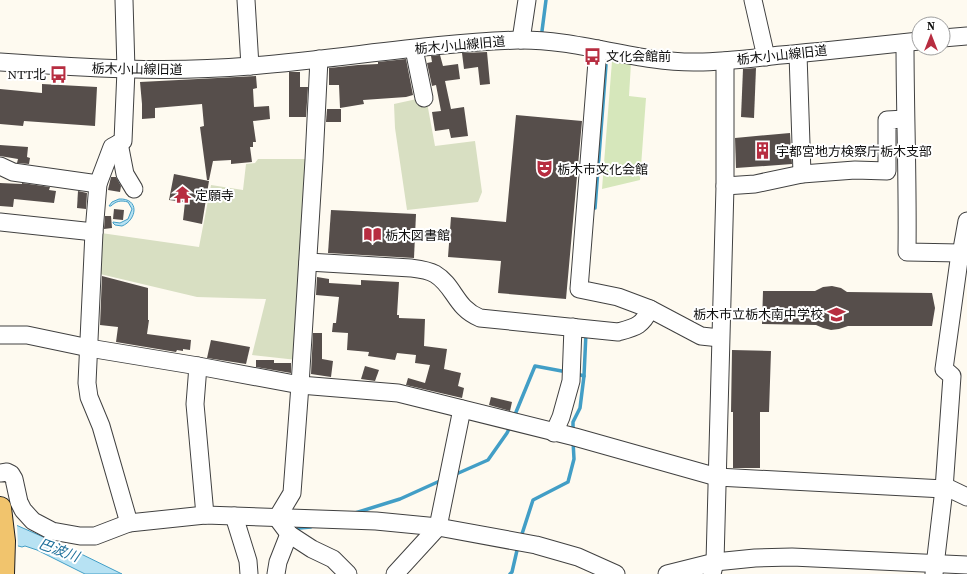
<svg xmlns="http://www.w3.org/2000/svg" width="967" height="574" viewBox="0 0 967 574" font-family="'Source Serif 4','Noto Sans JP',serif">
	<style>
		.green { fill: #d6e7bb }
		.cemetery { fill: #d8dfc2 }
		.water { fill: #b7e2f3; stroke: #429ec6 }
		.pier { fill: #fefaf0 }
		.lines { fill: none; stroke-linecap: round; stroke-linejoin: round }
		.stream { stroke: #429ec6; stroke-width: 3.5 }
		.building { fill: #564e4b }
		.minor-casing { stroke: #414141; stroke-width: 19 }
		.major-casing { stroke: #1f1f1f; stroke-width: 24 }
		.minor { stroke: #fff; stroke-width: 17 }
		.major { stroke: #f1c46d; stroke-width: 22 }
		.labels { text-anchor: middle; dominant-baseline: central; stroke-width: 4; stroke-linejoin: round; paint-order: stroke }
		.street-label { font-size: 13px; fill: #0e0e0e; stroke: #fff }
		.poi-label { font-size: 13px; fill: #0e0e0e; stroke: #fff; text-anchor: start }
		.water-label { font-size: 14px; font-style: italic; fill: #1d6f9a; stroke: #fff }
	</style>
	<rect width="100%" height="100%" fill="#fefaf0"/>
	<!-- green -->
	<polygon class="green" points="612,61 631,63 629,96 646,98 640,180 602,189"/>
	<!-- cemetery -->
	<g class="cemetery">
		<polygon points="426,97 435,146 475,141 482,192 478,202 407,210 395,128 394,104"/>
		<polygon points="258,159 308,159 297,360 252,355 266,299 197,297 100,274 101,233 199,247 211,185 243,190 246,164 255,163"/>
	</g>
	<!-- water -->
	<g class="water">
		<path d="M119,199C140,198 137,220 122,226L115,225L113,223V222L120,223L128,219L132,209L128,202C121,200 116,201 111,206H109L112,202Z"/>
		<polygon points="16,525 75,551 122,574 85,574 37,550 25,546 22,547 11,544"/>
	</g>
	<!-- pier -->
	<polygon class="pier" points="0,518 17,524 18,548 11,546"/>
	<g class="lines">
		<!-- stream -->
		<g class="stream">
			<polyline points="542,31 546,0"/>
			<polyline points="595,208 606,65"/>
			<polyline points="577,374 584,376 586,333"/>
			<polyline points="514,417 535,366 567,372"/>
			<polyline points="573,432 573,422 580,408 584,376"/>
			<polyline points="454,475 488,460 507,433 511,425"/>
			<polyline points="355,513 400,499 442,480"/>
			<polyline points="296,533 299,528 311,527"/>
			<polyline points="521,537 533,500 568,482 574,459 573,441"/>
			<polyline points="510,574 512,572 518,546"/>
		</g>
	</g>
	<!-- building -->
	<g class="building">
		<polygon points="487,52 490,84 480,85 478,67 464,69 462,53"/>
		<polygon points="440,55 443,66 458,64 460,79 445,81 451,109 464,107 468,136 451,138 449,129 435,131 432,112 441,111 436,85 432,86 427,63 432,62 431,56"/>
		<polygon points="406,59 413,95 406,97 363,100 364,104 340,108 339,85 329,85 329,68 358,65 378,64 378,62"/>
		<polygon points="756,68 754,118 741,117 743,69"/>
		<polygon points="289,72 300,72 300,87 308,87 306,117 289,117"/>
		<polygon points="256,76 257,88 253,89 254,107 269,106 270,119 253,121 256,142 253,142 253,147 250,147 252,162 231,164 231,160 213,161 209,180 207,180 200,127 204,126 202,104 155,108 155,118 142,119 142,104 140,82"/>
		<polygon points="42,84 97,87 95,126 24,121 23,126 0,124 0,89 42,93"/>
		<polygon points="327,109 341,109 341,122 326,122"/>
		<polygon points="516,115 582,121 566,299 498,293 501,261 448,257 451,217 506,222"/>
		<polygon points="790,133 792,164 736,168 735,138"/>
		<polygon points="0,145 28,147 27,157 30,158 29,164 17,163 18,159 0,156"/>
		<polygon points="174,174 209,181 202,224 183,220 185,202 169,200"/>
		<polygon points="111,177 116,177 121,186 120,192 108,190"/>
		<polygon points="0,183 22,184 22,183 50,187 49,190 56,191 54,203 14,199 13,207 0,206"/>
		<polygon points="78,191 87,193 86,209 77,208"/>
		<polygon points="114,209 124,210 123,220 113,219"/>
		<polygon points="331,210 416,214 414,258 328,253"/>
		<polygon points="105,216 111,216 112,228 104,229"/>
		<polygon points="102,276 148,288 148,320 149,320 147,334 191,340 190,350 183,349 183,351 177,350 176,352 116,342 118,327 100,325"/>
		<polygon points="317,277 329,279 329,283 361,285 361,280 399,282 397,315 399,315 399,318 425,319 424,346 447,349 444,369 461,373 458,386 464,388 462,398 406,385 408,378 425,383 430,365 415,363 416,355 397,353 395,360 368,356 369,352 347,350 348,333 332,332 333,323 336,323 339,297 316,295"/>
		<polygon points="832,286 841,288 847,292 932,293 935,308 932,326 848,326 839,329 831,330 823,328 816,325 762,324 763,291 815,291 823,287"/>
		<polygon points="313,333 322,333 322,359 333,361 331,377 311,374"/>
		<polygon points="211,340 250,347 246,364 207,358"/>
		<polygon points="732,350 771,351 769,412 760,412 760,468 733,468 733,412 731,412"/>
		<polygon points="256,360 274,360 274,363 291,363 291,373 256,367"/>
		<polygon points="365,366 379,370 375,381 361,379"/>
		<polygon points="491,397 512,402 510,411 489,405"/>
	</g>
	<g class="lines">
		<defs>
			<g id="minor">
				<polyline points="124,0 126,70 123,141 112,147 98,184 94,232 87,383 89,397 101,426 129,523"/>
				<polyline points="246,0 250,66"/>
				<polyline points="753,0 766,57"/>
				<polyline points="943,38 967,36"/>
				<polyline points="521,40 527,0"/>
				<path d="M905,43C905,112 908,182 907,252L960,253"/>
				<polyline points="414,49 424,98"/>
				<polyline points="598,49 579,289 618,297 650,309"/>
				<polyline points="798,54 802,174"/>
				<polyline points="319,59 314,160 300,385 292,493 277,518 289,534 312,549 333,559 348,574"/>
				<path d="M0,62C84,68 166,73 250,66C340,59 428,43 518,40C579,39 637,63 697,62C725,62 753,58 781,55C827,51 873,46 919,41"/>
				<polyline points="119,143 125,174 134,189"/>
				<polyline points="0,166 13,172 98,184"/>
				<polyline points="725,186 755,184 802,174 855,170 887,171 887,120 905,119"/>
				<polyline points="0,222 94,232"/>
				<path d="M308,262L411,268C419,269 428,270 435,274C455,286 455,308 480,318L618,332C636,327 642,326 650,309L701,336L720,338"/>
				<polyline points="0,335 27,335 89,348 198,366 300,385 398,393 575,437 717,477 944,489"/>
				<polyline points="198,366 195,404 205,515"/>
				<polyline points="554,433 561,417 571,381 573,327"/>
				<polyline points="0,473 7,472 11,474 14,479 19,502 23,510 33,521 52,531 80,536 95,536 129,523 205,515 376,521 438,527 536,545 578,557 616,574"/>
				<polyline points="944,486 967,497"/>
				<polyline points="234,516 248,561 249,574"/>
				<polyline points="276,574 278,562 289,534"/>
				<polyline points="395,574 438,527 462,409"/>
				<polyline points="667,574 715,562 755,558 792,557 967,565"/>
				<polyline points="712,574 715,562 725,186 725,61"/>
				<polyline points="934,574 944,489 952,376 944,369 960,253 962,249 967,221"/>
			</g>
			<polyline id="major" points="0,508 4,541 3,574"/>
		</defs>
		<!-- minor casing -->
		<use href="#minor" class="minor-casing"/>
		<!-- major casing -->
		<use href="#major" class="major-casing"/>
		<!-- minor -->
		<use href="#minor" class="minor"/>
		<!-- major -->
		<use href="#major" class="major"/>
	</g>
	<!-- icons -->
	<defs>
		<symbol id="bus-bare" viewBox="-9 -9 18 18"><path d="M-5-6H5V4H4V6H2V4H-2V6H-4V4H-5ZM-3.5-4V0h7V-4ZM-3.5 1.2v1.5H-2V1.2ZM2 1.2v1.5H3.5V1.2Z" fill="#b72d40" stroke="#fff" stroke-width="2.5" paint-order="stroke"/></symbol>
		<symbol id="building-bare" viewBox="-9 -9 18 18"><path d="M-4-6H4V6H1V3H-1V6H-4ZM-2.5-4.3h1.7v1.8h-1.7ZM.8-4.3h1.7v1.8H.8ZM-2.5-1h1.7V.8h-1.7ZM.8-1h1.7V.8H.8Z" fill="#b72d40" stroke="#fff" stroke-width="2.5" paint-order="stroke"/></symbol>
		<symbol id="theatre-bare" viewBox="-9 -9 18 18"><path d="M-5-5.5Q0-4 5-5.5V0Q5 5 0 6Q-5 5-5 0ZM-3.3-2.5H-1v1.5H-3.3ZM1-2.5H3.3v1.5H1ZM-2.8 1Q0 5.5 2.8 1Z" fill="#b72d40" stroke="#fff" stroke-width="2.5" paint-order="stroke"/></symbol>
		<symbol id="temple-bare" viewBox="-9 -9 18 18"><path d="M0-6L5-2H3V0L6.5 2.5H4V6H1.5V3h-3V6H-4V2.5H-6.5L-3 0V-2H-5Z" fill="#b72d40" stroke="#fff" stroke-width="2.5" paint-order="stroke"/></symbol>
		<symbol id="library-bare" viewBox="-9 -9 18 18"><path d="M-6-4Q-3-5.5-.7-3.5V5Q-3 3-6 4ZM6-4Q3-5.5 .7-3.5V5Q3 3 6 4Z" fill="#b72d40" stroke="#fff" stroke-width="2.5" paint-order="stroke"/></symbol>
		<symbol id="school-bare" viewBox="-9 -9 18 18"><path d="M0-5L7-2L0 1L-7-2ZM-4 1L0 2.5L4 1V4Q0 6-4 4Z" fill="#b72d40" stroke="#fff" stroke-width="2.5" paint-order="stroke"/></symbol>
	</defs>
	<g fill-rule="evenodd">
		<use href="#bus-bare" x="580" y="44" width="25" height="25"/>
		<use href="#bus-bare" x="46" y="62" width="25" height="25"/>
		<use href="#building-bare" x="750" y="138" width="25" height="25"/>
		<use href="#theatre-bare" x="532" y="156" width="25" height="25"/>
		<use href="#temple-bare" x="170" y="182" width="25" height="25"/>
		<use href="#library-bare" x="360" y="222" width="25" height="25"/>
		<use href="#school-bare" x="824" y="302" width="25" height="25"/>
	</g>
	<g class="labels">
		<!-- street labels -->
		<g class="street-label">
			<text transform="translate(460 45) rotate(-5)">栃木小山線旧道</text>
			<text transform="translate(782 55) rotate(-6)">栃木小山線旧道</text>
			<text transform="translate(137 69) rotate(1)">栃木小山線旧道</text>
		</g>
		<!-- poi labels -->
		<g class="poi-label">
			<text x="606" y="56">文化会館前</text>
			<text x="46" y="74" text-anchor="end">NTT北</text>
			<text x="776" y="151">宇都宮地方検察庁栃木支部</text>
			<text x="557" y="169">栃木市文化会館</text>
			<text x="195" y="195">定願寺</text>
			<text x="385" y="235">栃木図書館</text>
			<text x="823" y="314" text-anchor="end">栃木市立栃木南中学校</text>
		</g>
		<!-- water labels -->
		<g class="water-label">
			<text transform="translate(59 550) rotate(20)">巴波川</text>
		</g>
	</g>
	<!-- north arrow -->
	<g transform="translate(931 36)"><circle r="19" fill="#ffffff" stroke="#9f9f9f"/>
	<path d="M0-3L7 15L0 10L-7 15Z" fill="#b72d40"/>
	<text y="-6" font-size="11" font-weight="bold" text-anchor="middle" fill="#0e0e0e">N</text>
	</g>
</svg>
